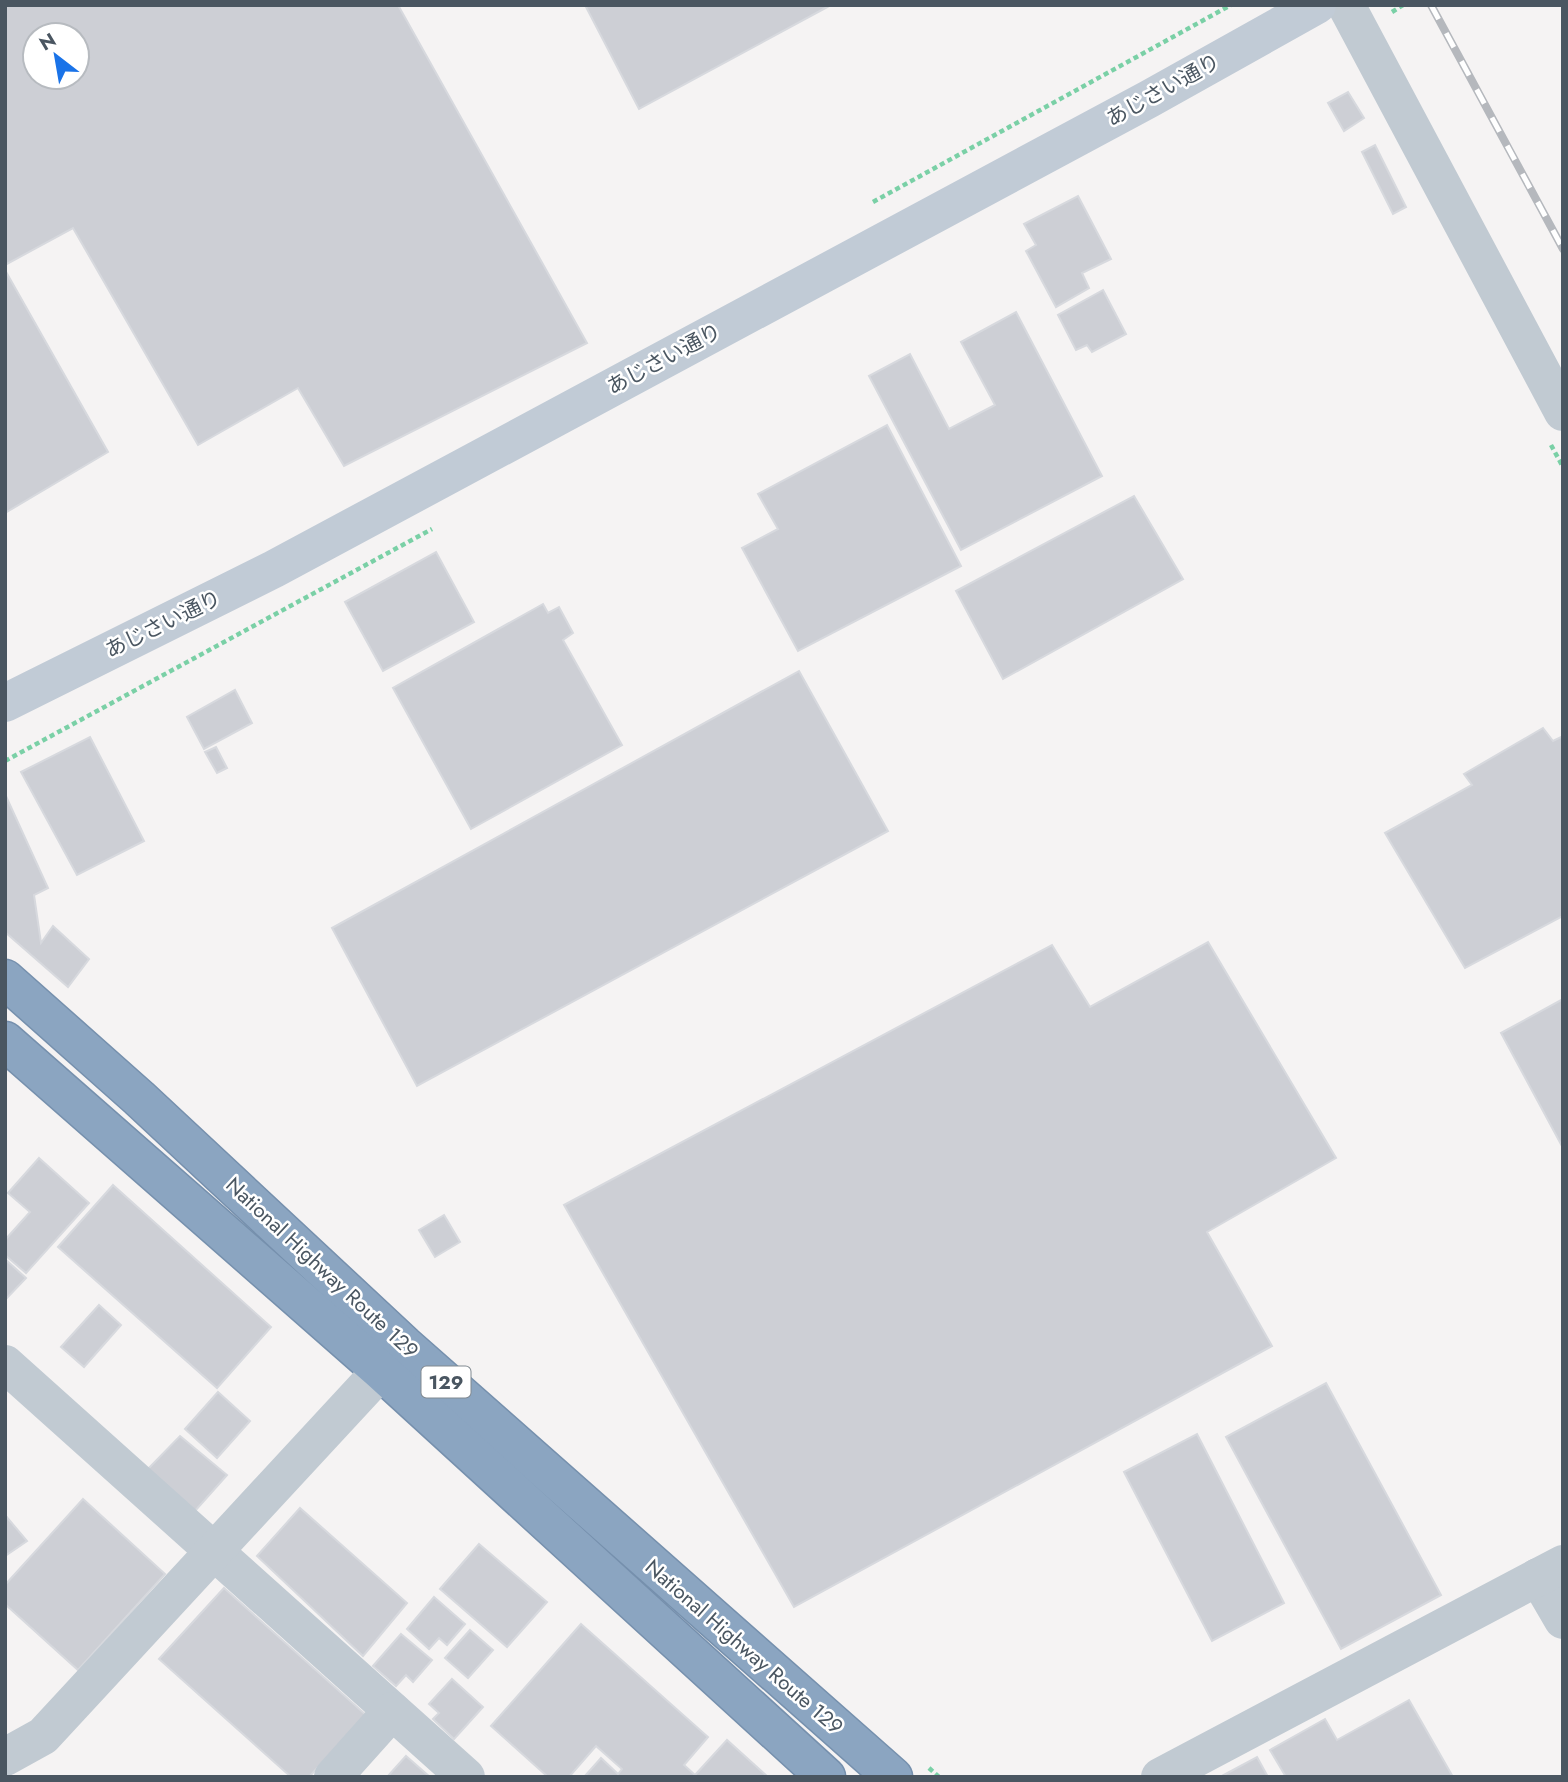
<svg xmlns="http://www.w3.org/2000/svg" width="1568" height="1782" viewBox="0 0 1568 1782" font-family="Jost,'Noto Sans JP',sans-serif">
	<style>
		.building { fill: #cdcfd5; stroke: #d7d9de; stroke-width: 2; fill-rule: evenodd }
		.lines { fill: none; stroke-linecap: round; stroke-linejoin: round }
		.highway-casing { stroke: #7690ad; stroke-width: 41 }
		.path { stroke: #7ad0a6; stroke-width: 4.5; stroke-dasharray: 5 3.5; stroke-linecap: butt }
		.street { stroke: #c1cad2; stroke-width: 38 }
		.secondary { stroke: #c1cbd6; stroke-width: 38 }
		.highway { stroke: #8ba5c1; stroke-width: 38 }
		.rail-casing { stroke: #b5b8bd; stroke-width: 8 }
		.rail { stroke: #fff; stroke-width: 5; stroke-dasharray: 16; stroke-linecap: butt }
		.labels { text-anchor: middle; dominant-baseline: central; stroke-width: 5; stroke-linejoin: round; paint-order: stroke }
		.shield { fill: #fff; stroke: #808990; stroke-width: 2 }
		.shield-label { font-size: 19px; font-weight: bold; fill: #4a5661 }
		.street-label { font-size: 21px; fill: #4a5661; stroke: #fff }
	</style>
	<rect width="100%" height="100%" fill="#f5f3f3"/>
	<!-- building -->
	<g class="building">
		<path d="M5,5H398L587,343L344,466L298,388L198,445L73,228L5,265ZM35,35H77V77H35Z"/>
		<polygon points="585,5 831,5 639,109"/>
		<polygon points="1348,92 1364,118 1344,131 1328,103"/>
		<polygon points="1375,145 1406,207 1393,214 1362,152"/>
		<polygon points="1078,196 1111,259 1082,273 1089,288 1056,307 1026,251 1036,245 1024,224"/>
		<polygon points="5,270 108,452 5,513"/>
		<polygon points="1103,290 1126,334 1092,352 1087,345 1076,350 1058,315"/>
		<polygon points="1016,312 1102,476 961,550 869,376 910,354 949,429 995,405 961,342"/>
		<polygon points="887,425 961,566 798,651 742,548 778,529 758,494"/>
		<polygon points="1134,496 1183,579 1003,679 956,591"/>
		<polygon points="436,552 474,622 383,671 345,602"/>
		<polygon points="543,604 548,613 559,607 573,633 563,640 622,745 471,829 393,688"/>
		<polygon points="799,671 888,831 417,1086 332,928"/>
		<polygon points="235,690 252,723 204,749 187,717"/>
		<polygon points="1543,728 1553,741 1563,736 1563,916 1465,968 1385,833 1472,785 1464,774"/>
		<polygon points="90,737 144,841 77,875 21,772"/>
		<polygon points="216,747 227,768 217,773 205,752"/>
		<polygon points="5,794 48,888 34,895 41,943 53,926 89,959 68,987 5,932"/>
		<polygon points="1208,942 1336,1158 1207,1232 1272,1346 794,1607 564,1205 1052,945 1090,1007"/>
		<polygon points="1563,999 1563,1148 1501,1033"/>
		<polygon points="39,1158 89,1203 26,1273 5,1255 5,1240 30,1212 8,1193"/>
		<polygon points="113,1185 271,1327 217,1388 58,1247"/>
		<polygon points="444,1215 460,1242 435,1257 419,1230"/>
		<polygon points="6,1260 26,1278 5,1300 5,1261"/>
		<polygon points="99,1305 121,1325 84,1367 61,1347"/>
		<polygon points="1326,1383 1441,1595 1341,1649 1226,1437"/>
		<polygon points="218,1392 250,1421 217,1458 185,1429"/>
		<polygon points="1197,1434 1284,1603 1212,1641 1124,1472"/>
		<polygon points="180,1436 227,1475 194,1512 147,1470"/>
		<polygon points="83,1499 165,1574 78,1670 5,1604 5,1585"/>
		<polygon points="300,1508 407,1603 363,1656 257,1556"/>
		<polygon points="5,1515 27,1541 5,1556"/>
		<polygon points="479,1544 547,1602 507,1647 440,1589"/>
		<polygon points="224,1588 366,1715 309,1777 291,1777 159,1659"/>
		<polygon points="434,1597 465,1624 447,1645 439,1638 429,1649 407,1629"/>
		<polygon points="581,1624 708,1737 684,1765 695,1775 727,1740 768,1777 584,1777 601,1758 618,1774 622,1769 596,1746 569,1777 548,1777 491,1726"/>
		<polygon points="470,1630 493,1650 468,1678 445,1658"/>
		<polygon points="401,1634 432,1660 413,1682 406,1675 396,1686 373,1666"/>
		<polygon points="452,1679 483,1707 454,1739 433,1719 439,1713 429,1704"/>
		<polygon points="1409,1700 1453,1777 1286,1777 1270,1750 1325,1719 1337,1740"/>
		<polygon points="406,1756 430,1777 387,1777"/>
		<polygon points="1257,1757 1268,1777 1220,1777"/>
	</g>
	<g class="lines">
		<defs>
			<g id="highway">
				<polyline points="5,979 139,1098 404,1345 893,1777"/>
				<polyline points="5,1041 380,1370 826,1777"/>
			</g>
		</defs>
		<!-- highway casing -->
		<use href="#highway" class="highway-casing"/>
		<!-- path -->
		<g class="path">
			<polyline points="1392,12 1403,5"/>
			<polyline points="873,202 1231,5"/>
			<polyline points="1551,445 1563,467"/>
			<polyline points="5,761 432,529"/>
			<polyline points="929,1768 939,1777"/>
		</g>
		<!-- street -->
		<g class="street">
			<polyline points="1346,5 1563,412"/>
			<polyline points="5,1364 466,1777"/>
			<polyline points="1538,1577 1563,1620"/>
			<polyline points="5,1757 43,1736 403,1347"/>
			<polyline points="333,1777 392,1711"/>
			<polyline points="1160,1777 1563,1564"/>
		</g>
		<!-- secondary -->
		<polyline class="secondary" points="5,703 274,569 1149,99 1317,5"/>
		<!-- highway -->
		<use href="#highway" class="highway"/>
		<defs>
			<polyline id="rail" points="1431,5 1563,249"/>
		</defs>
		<!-- rail casing -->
		<use href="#rail" class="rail-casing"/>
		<!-- rail -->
		<use href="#rail" class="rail"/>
	</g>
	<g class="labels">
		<!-- shield labels -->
		<rect class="shield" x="421.5" y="1366.5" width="49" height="31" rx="5"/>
		<g class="shield-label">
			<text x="446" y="1382">129</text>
		</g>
		<!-- street labels -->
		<g class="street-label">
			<text transform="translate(1163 90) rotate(-29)">あじさい通り</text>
			<text transform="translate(664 359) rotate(-28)">あじさい通り</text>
			<text transform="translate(163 624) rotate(-26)">あじさい通り</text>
			<text transform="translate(322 1268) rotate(43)">National Highway Route 129</text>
			<text transform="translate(744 1647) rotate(41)">National Highway Route 129</text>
		</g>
	</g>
	<!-- border -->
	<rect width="1568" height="1782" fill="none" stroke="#4a5661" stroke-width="14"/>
	<!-- north arrow -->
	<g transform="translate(56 56) rotate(329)"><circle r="33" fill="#ffffff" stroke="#b7bbc0" stroke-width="2"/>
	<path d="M0-5L12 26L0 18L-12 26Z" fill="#1a73e8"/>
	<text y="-10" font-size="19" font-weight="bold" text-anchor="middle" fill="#4a5661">N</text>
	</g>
</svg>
